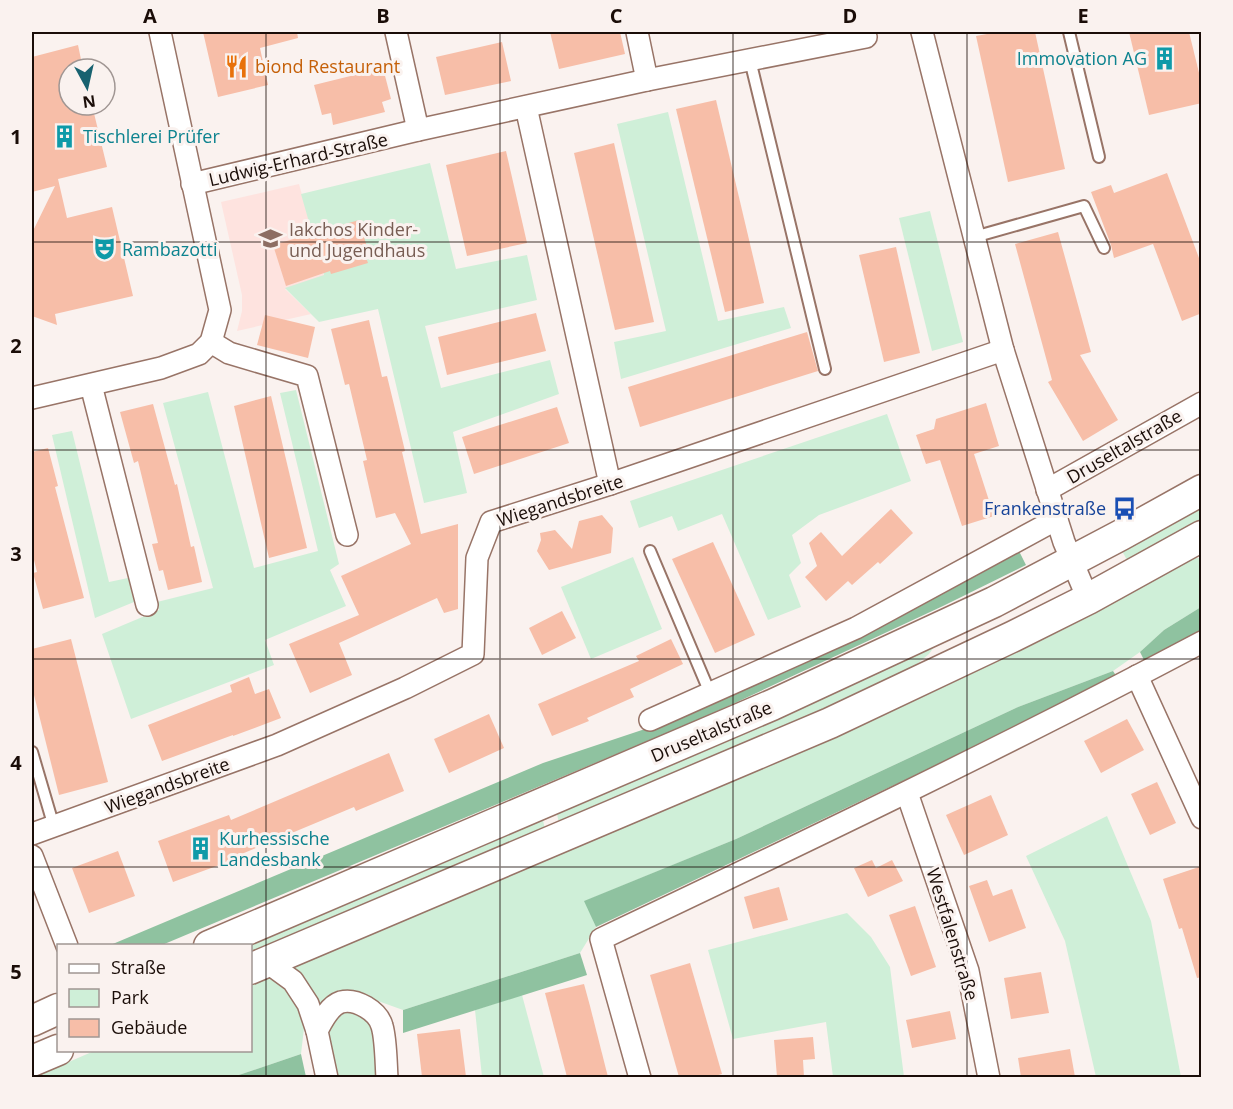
<svg xmlns="http://www.w3.org/2000/svg" width="1233" height="1109" viewBox="0 0 1233 1109" font-family="'Open Sans',sans-serif">
	<style>
		.education { fill: #fee3df }
		.green { fill: #cfefd8 }
		.forest { fill: #8fc2a0 }
		.building { fill: #f7bea8 }
		.lines { fill: none; stroke-linecap: round; stroke-linejoin: round }
		.lane-casing { stroke: #987467; stroke-width: 14 }
		.street-casing { stroke: #987467; stroke-width: 24 }
		.secondary-casing { stroke: #987467; stroke-width: 33 }
		.lane { stroke: #fff; stroke-width: 10 }
		.street { stroke: #fff; stroke-width: 21 }
		.secondary { stroke: #fff; stroke-width: 30 }
		.grid { fill: none; stroke: #1a0d08; stroke-width: 1.5; stroke-opacity: 0.55 }
		.labels { text-anchor: middle; dominant-baseline: central; stroke-width: 6; stroke-linejoin: round; paint-order: stroke }
		.culture-label { font-size: 18px; fill: #0d838f; stroke: #faf2ef; text-anchor: start }
		.food-label { font-size: 18px; fill: #c56008; stroke: #faf2ef; text-anchor: start }
		.street-label { font-size: 18px; fill: #1a0d08; stroke: #faf2ef }
		.education-label { font-size: 18px; fill: #785e54; stroke: #faf2ef; text-anchor: start }
		.transit-label { font-size: 18px; fill: #164399; stroke: #faf2ef; text-anchor: end }
		.neatline { fill: none; stroke: #1a0d08; stroke-width: 2 }
		.grid-label { font-size: 20px; text-anchor: middle; font-weight: bold; fill: #1a0d08 }
	</style>
	<rect width="100%" height="100%" fill="#faf2ef"/>
	<!-- education -->
	<polygon class="education" points="299,184 324,276 285,289 311,314 237,331 242,311 242,295 221,202"/>
	<!-- green -->
	<g class="green">
		<polygon points="668,112 718,321 784,307 791,328 621,379 614,342 666,331 617,124"/>
		<polygon points="430,163 456,269 527,255 537,300 425,326 441,388 550,360 559,394 453,432 467,493 424,503 378,309 319,322 285,288 324,275 301,194"/>
		<polygon points="930,211 963,342 932,351 899,218"/>
		<polygon points="296,390 339,564 330,570 346,606 265,640 274,665 131,719 102,634 159,610 157,602 213,588 163,403 208,392 254,568 318,551 280,393"/>
		<polygon points="887,414 911,481 819,515 792,535 801,563 789,575 801,607 768,620 722,514 678,531 672,516 639,528 630,501"/>
		<polygon points="72,431 109,582 128,578 134,602 95,618 52,435"/>
		<polygon points="1201,508 1201,520 1127,560 1122,551"/>
		<polygon points="633,557 662,629 591,659 561,587"/>
		<polygon points="1192,558 1201,558 1201,607 1164,630 1140,652 1113,671 1018,707 736,839 585,901 596,927 580,953 403,1010 378,1001 352,993 325,1005 304,1028 301,1054 233,1077 32,1078 94,1051 250,1050 251,985 770,762"/>
		<polygon points="934,647 929,654 912,668 769,734 559,824 557,814"/>
		<polygon points="1107,816 1151,921 1181,1077 1096,1077 1065,941 1026,856"/>
		<polygon points="543,820 545,830 251,955 250,946 247,946"/>
		<polygon points="847,913 871,937 890,967 904,1077 833,1077 826,1022 733,1039 708,950"/>
		<polygon points="522,995 544,1077 482,1077 475,1010"/>
		<polygon points="331,1008 378,1017 387,1077 327,1077 324,1019"/>
	</g>
	<!-- forest -->
	<g class="forest">
		<polygon points="1019,551 1026,565 943,606 707,716 162,945 108,946 543,763 645,729 702,705"/>
		<polygon points="1201,607 1201,633 1146,664 1140,652 1164,630"/>
		<polygon points="1113,671 1119,680 892,786 596,927 584,901 736,839 1018,707"/>
		<polygon points="580,953 587,975 403,1033 403,1010"/>
		<polygon points="301,1054 306,1077 233,1077"/>
	</g>
	<!-- building -->
	<g class="building">
		<polygon points="203,32 297,32 298,38 260,48 268,85 218,97"/>
		<polygon points="550,32 620,32 625,54 559,69"/>
		<polygon points="998,32 1035,32 1065,169 1008,182 976,36"/>
		<polygon points="1129,32 1189,32 1202,85 1202,103 1149,115"/>
		<polygon points="502,42 511,81 445,95 436,57"/>
		<polygon points="78,45 83,69 69,69 69,105 92,105 107,167 58,179 67,218 112,207 133,296 55,314 57,325 32,316 32,233 55,186 32,192 32,57"/>
		<polygon points="383,68 391,99 382,102 385,112 333,125 331,113 322,115 314,85"/>
		<polygon points="716,100 764,303 725,312 676,109"/>
		<polygon points="614,143 654,322 615,330 574,153"/>
		<polygon points="506,151 527,243 467,256 446,165"/>
		<polygon points="1167,173 1202,266 1202,313 1182,321 1153,244 1114,258 1111,245 1091,192 1111,185 1114,193"/>
		<polygon points="359,220 367,247 363,249 368,263 331,274 330,271 286,286 273,245"/>
		<polygon points="1058,232 1091,352 1080,355 1118,420 1083,441 1048,382 1052,380 1015,244"/>
		<polygon points="896,247 920,353 884,362 859,255"/>
		<polygon points="536,313 546,351 447,375 438,337"/>
		<polygon points="265,315 315,327 308,358 257,345"/>
		<polygon points="369,320 382,377 387,376 395,409 405,451 402,452 421,534 458,524 458,609 444,613 437,598 339,643 352,675 310,693 289,644 359,615 341,576 411,544 395,513 376,518 363,461 367,460 349,384 345,385 331,329"/>
		<polygon points="807,332 818,371 640,427 628,387"/>
		<polygon points="271,396 307,548 269,558 234,406"/>
		<polygon points="986,403 999,446 974,454 994,516 962,526 940,460 926,464 916,435 934,429 936,419"/>
		<polygon points="153,404 175,485 177,484 191,547 194,546 202,582 168,590 163,570 159,571 152,544 158,543 138,461 134,463 120,412"/>
		<polygon points="557,407 569,443 474,474 462,437"/>
		<polygon points="48,448 58,486 55,487 84,598 43,609 33,573 37,572 32,552 32,452"/>
		<polygon points="891,509 913,533 880,564 878,562 852,585 848,581 826,601 805,577 817,566 809,543 821,532 842,556"/>
		<polygon points="602,515 613,528 611,553 549,570 537,551 541,540 540,533 555,530 572,549 579,521"/>
		<polygon points="713,542 755,635 715,653 672,559"/>
		<polygon points="562,611 576,638 542,655 529,628"/>
		<polygon points="71,639 108,782 59,795 32,687 32,649"/>
		<polygon points="671,639 683,664 630,689 634,697 587,718 589,721 552,736 538,704 639,661 636,656"/>
		<polygon points="249,677 255,694 269,689 281,718 233,736 233,735 162,761 148,725 232,692 230,685"/>
		<polygon points="489,714 504,748 449,773 434,739"/>
		<polygon points="1127,719 1144,750 1101,773 1084,741"/>
		<polygon points="389,753 404,791 356,811 354,807 244,853 244,856 173,882 158,841 229,815 231,820"/>
		<polygon points="1157,782 1176,823 1150,835 1131,794"/>
		<polygon points="991,795 1008,835 964,855 946,815"/>
		<polygon points="118,851 135,896 89,913 72,868"/>
		<polygon points="872,860 876,868 892,860 903,881 868,897 854,868"/>
		<polygon points="1202,866 1202,977 1197,978 1182,928 1179,929 1163,879"/>
		<polygon points="987,880 993,896 1012,889 1026,928 989,942 969,886"/>
		<polygon points="779,887 788,920 753,929 744,897"/>
		<polygon points="915,906 936,967 911,976 889,915"/>
		<polygon points="690,963 722,1074 711,1077 679,1077 650,975"/>
		<polygon points="1041,972 1049,1013 1011,1019 1004,978"/>
		<polygon points="584,984 590,1006 608,1077 567,1077 545,993"/>
		<polygon points="950,1011 956,1039 912,1048 906,1020"/>
		<polygon points="460,1029 466,1077 422,1077 417,1034"/>
		<polygon points="813,1037 815,1059 803,1060 804,1077 777,1077 774,1040"/>
		<polygon points="1070,1049 1075,1077 1021,1077 1018,1058"/>
	</g>
	<g class="lines">
		<defs>
			<g id="lane">
				<polyline points="1069,32 1099,157"/>
				<polyline points="750,60 825,369"/>
				<polyline points="974,237 1084,206 1104,248"/>
				<polyline points="650,551 710,693"/>
				<polyline points="32,752 54,827"/>
			</g>
			<g id="street">
				<polyline points="396,32 418,130"/>
				<polyline points="637,32 647,80"/>
				<polyline points="922,32 1003,350 1064,542 1088,599"/>
				<polyline points="526,107 610,484"/>
				<polyline points="192,184 418,130 647,80 866,37"/>
				<polyline points="211,342 229,353 307,376 347,535"/>
				<polyline points="91,385 147,605"/>
				<polyline points="32,398 161,368 199,354 211,342 220,310 160,32"/>
				<polyline points="1047,490 1202,403"/>
				<polyline points="1137,676 1202,818"/>
				<polyline points="650,720 856,628 1057,519"/>
				<polyline points="907,793 968,971 989,1078"/>
				<polyline points="32,834 277,745 405,688 473,654 477,558 491,522 610,484 1003,350"/>
				<polyline points="32,856 67,946"/>
				<polyline points="267,962 293,981 308,1004 317,1031"/>
				<path d="M327,1078L317,1031C322,1021 329,1006 341,1002C356,998 378,1011 382,1026C386,1039 386,1063 387,1078"/>
				<path d="M640,1078L601,939C803,843 1004,747 1202,642"/>
			</g>
			<g id="secondary">
				<polyline points="209,946 772,705 994,602 1121,535 1202,490"/>
				<polyline points="250,969 830,723 1014,636 1088,599 1202,536"/>
				<polyline points="32,1021 58,1009"/>
				<polyline points="32,1061 58,1050"/>
			</g>
		</defs>
		<!-- lane casing -->
		<use href="#lane" class="lane-casing"/>
		<!-- street casing -->
		<use href="#street" class="street-casing"/>
		<!-- secondary casing -->
		<use href="#secondary" class="secondary-casing"/>
		<!-- lane -->
		<use href="#lane" class="lane"/>
		<!-- street -->
		<use href="#street" class="street"/>
		<!-- secondary -->
		<use href="#secondary" class="secondary"/>
	</g>
	<!-- grid -->
	<path class="grid" d="M266,32V1078M500,32V1078M733,32V1078M967,32V1078M32,242H1202M32,450H1202M32,659H1202M32,867H1202"/>
	<!-- icons -->
	<defs>
		<symbol id="building-bare" viewBox="-9 -9 18 18"><path d="M-4-6H4V6H1V3H-1V6H-4ZM-2.5-4.3h1.7v1.8h-1.7ZM.8-4.3h1.7v1.8H.8ZM-2.5-1h1.7V.8h-1.7ZM.8-1h1.7V.8H.8Z" fill="#0f9aa8" stroke="#faf2ef" stroke-width="2.5" paint-order="stroke"/></symbol>
		<symbol id="restaurant-bare" viewBox="-9 -9 18 18"><path d="M-5-6h1v4h1v-4h1v4h1v-4h1v5L-1.5 .5V6h-2V.5L-5-1ZM5-6V6H3V1.5H1.5Q1.5-4 5-6Z" fill="#e8710a" stroke="#faf2ef" stroke-width="2.5" paint-order="stroke"/></symbol>
		<symbol id="school-bare" viewBox="-9 -9 18 18"><path d="M0-5L7-2L0 1L-7-2ZM-4 1L0 2.5L4 1V4Q0 6-4 4Z" fill="#8d6e63" stroke="#faf2ef" stroke-width="2.5" paint-order="stroke"/></symbol>
		<symbol id="theatre-bare" viewBox="-9 -9 18 18"><path d="M-5-5.5Q0-4 5-5.5V0Q5 5 0 6Q-5 5-5 0ZM-3.3-2.5H-1v1.5H-3.3ZM1-2.5H3.3v1.5H1ZM-2.8 1Q0 5.5 2.8 1Z" fill="#0f9aa8" stroke="#faf2ef" stroke-width="2.5" paint-order="stroke"/></symbol>
		<symbol id="bus-bare" viewBox="-9 -9 18 18"><path d="M-5-6H5V4H4V6H2V4H-2V6H-4V4H-5ZM-3.5-4V0h7V-4ZM-3.5 1.2v1.5H-2V1.2ZM2 1.2v1.5H3.5V1.2Z" fill="#1a4fb4" stroke="#faf2ef" stroke-width="2.5" paint-order="stroke"/></symbol>
	</defs>
	<g fill-rule="evenodd">
		<use href="#building-bare" x="1148" y="42" width="33" height="33"/>
		<use href="#restaurant-bare" x="220" y="50" width="33" height="33"/>
		<use href="#building-bare" x="48" y="120" width="33" height="33"/>
		<use href="#school-bare" x="254" y="222" width="33" height="33"/>
		<use href="#theatre-bare" x="88" y="232" width="33" height="33"/>
		<use href="#bus-bare" x="1108" y="492" width="33" height="33"/>
		<use href="#building-bare" x="184" y="832" width="33" height="33"/>
	</g>
	<g class="labels">
		<!-- culture labels -->
		<g class="culture-label">
			<text x="1147" y="58" text-anchor="end">Immovation AG</text>
			<text x="83" y="136">Tischlerei Prüfer</text>
			<text x="122" y="249">Rambazotti</text>
			<text x="219" y="838">Kurhessische<tspan x="219" dy="21">Landesbank</tspan></text>
		</g>
		<!-- food labels -->
		<g class="food-label">
			<text x="255" y="66">biond Restaurant</text>
		</g>
		<!-- street labels -->
		<g class="street-label">
			<text transform="translate(298 159) rotate(-13)">Ludwig-Erhard-Straße</text>
			<text transform="translate(1124 446) rotate(-30)">Druseltalstraße</text>
			<text transform="translate(560 500) rotate(-18)">Wiegandsbreite</text>
			<text transform="translate(711 731) rotate(-23)">Druseltalstraße</text>
			<text transform="translate(167 785) rotate(-20)">Wiegandsbreite</text>
			<text transform="translate(953 934) rotate(73)">Westfalenstraße</text>
		</g>
		<!-- education labels -->
		<g class="education-label">
			<text x="289" y="229">Iakchos Kinder-<tspan x="289" dy="21">und Jugendhaus</tspan></text>
		</g>
		<!-- transit labels -->
		<g class="transit-label">
			<text x="1106" y="508">Frankenstraße</text>
		</g>
	</g>
	<!-- border -->
	<rect width="1233" height="1109" fill="none" stroke="#faf2ef" stroke-width="66"/>
	<!-- legend -->
	<rect x="57" y="944" width="195" height="108" fill="#faf2ef" stroke="#a09693" stroke-width="1.5"/>
	<rect x="69" y="964" width="30" height="9" fill="#ffffff" stroke="#a09693" stroke-width="1.5"/>
	<text x="111" y="974" font-size="18" fill="#1a0d08">Straße</text>
	<rect x="69" y="989" width="30" height="18" fill="#cfefd8" stroke="#a09693" stroke-width="1.5"/>
	<text x="111" y="1004" font-size="18" fill="#1a0d08">Park</text>
	<rect x="69" y="1019" width="30" height="18" fill="#f7bea8" stroke="#a09693" stroke-width="1.5"/>
	<text x="111" y="1034" font-size="18" fill="#1a0d08">Gebäude</text>
	<!-- north arrow -->
	<g transform="translate(87 87) rotate(172)"><circle r="28" fill="#faf2ef" stroke="#a09693" stroke-width="1.5"/>
	<path d="M0-4.5L10 22L0 15L-10 22Z" fill="#186270"/>
	<text y="-9" font-size="16" font-weight="bold" text-anchor="middle" fill="#1a0d08">N</text>
	</g>
	<rect x="33" y="33" width="1167" height="1043" class="neatline"/>
	<g class="grid-label">
		<text x="150" y="23">A</text>
		<text x="383" y="23">B</text>
		<text x="616" y="23">C</text>
		<text x="850" y="23">D</text>
		<text x="1083" y="23">E</text>
		<text x="16" y="144">1</text>
		<text x="16" y="353">2</text>
		<text x="16" y="561">3</text>
		<text x="16" y="770">4</text>
		<text x="16" y="979">5</text>
	</g>
</svg>
